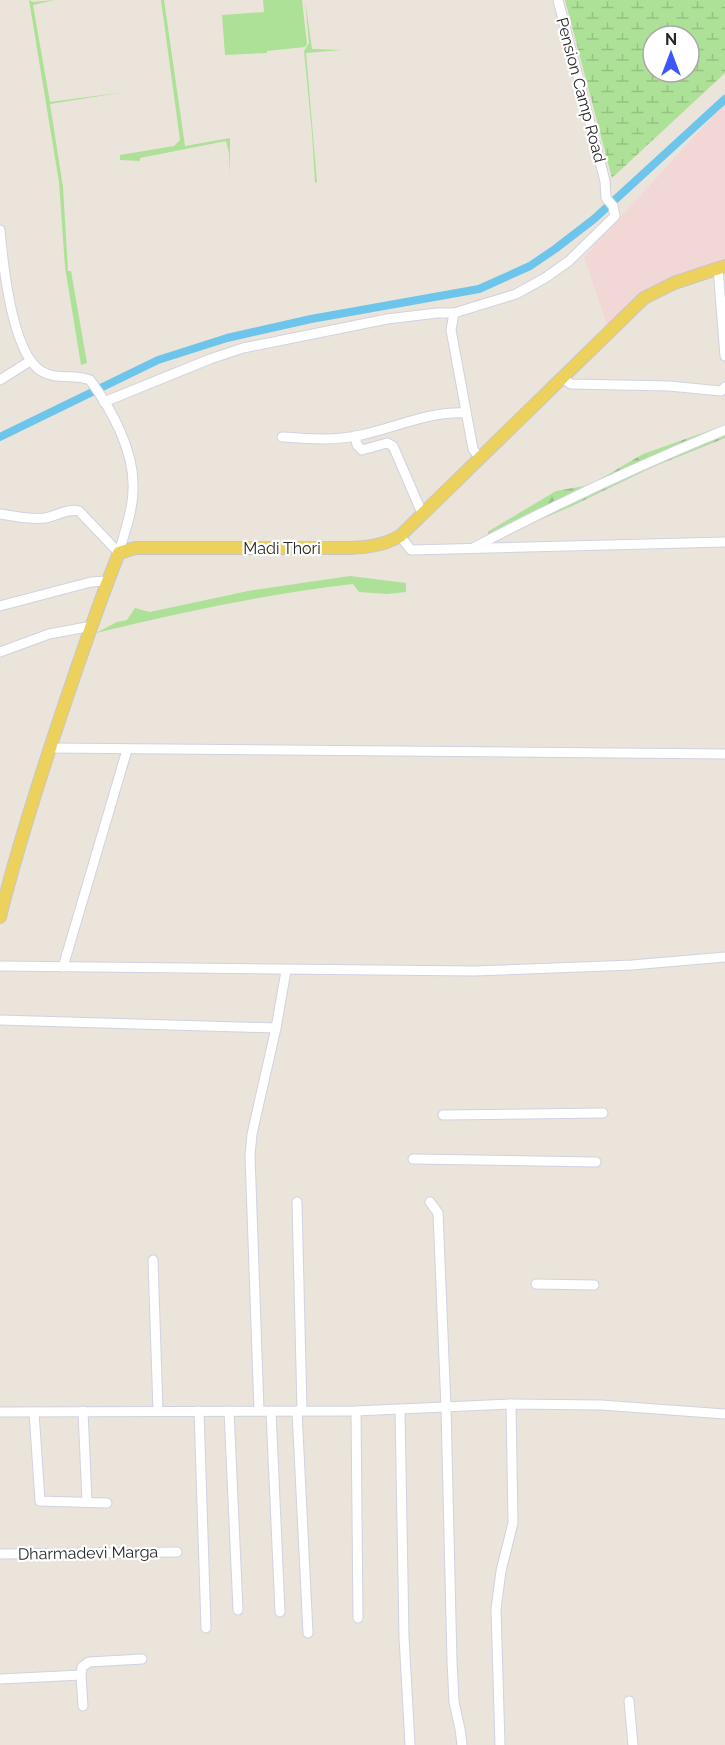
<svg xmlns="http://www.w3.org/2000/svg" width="725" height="1745" viewBox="0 0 725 1745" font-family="Raleway,sans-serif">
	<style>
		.medical { fill: #f2d7d7 }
		.grass { fill: #ade197 }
		.forest { fill: url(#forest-firs) }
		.wetland { fill: url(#wetland-marsh); fill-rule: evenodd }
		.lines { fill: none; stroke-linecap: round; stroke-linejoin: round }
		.canal { stroke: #6ec5eb; stroke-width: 8 }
		.minor-casing { stroke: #d0d2e1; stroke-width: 11 }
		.major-casing { stroke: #c7c7c7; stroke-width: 14 }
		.minor { stroke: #fff; stroke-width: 9 }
		.major { stroke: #edd15d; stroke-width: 12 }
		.labels { text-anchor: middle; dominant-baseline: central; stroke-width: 4.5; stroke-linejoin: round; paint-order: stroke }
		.street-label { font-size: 16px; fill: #282828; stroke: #fff }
	</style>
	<defs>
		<pattern id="forest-firs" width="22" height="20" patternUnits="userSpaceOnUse" patternTransform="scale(1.5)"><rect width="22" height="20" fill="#ade197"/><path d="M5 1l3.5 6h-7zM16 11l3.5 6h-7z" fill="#95c182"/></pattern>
		<pattern id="wetland-marsh" width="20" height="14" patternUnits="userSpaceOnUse" patternTransform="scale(1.5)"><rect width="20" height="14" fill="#ade197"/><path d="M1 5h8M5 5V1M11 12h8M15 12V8" fill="none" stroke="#95c182"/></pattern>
	</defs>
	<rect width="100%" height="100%" fill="#ebe4da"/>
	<!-- medical -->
	<polygon class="medical" points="725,103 725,258 653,285 638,295 608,328 584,257"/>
	<!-- grass -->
	<g class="grass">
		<polygon points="29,0 33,2 55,0 33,5 50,102 125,92 50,104 63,187 68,271 71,271 87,363 81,365 65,267 59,182"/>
		<polygon points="161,0 164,0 185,146 230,138 230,175 229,153 226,141 140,158 140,161 120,160 120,155 174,146 180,140"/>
		<polygon points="263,0 302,0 307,44 305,47 267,51 267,53 225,55 222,15 264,12"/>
		<polygon points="305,0 312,49 341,50 306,53 317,182 315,183 312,133 304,51 309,43"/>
		<path d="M350,576L406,583V592L387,594L359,592L353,584C267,594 181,612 96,633L117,622L127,620L135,608L150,612L248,591Z"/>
	</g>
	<!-- forest -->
	<polygon class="forest" points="725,425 725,438 653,467 570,507 485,543 489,531 556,491 590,485 643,454"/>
	<!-- wetland -->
	<path class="wetland" d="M565,0H725V73L612,178ZM653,36H689V72H653Z"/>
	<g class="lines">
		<!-- canal -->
		<polyline class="canal" points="0,437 158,360 227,338 311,319 479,289 530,266 555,249 594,219 725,99"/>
		<defs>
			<g id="minor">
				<path d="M0,230C3,264 12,352 41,371C57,381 75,373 90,380C112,410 135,452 133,490C133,511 124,533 119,553"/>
				<polyline points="718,268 725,356"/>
				<polyline points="562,378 571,384 669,386 721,391 725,387"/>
				<polyline points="0,380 30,361"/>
				<polyline points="104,402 210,359 243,348 387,319 437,313 454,313"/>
				<polyline points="355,436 357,445 362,450 387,443 393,446 422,513"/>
				<path d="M282,437C309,439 334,441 361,435C397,427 430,411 466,413"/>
				<polyline points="480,459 473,449 451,330 454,313 516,294 545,278 569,261 615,216 613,206 606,198 605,181 558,0"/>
				<path d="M0,514C15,516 30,520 45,518C57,516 67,508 79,511L119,553"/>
				<polyline points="400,536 411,550 725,542"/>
				<path d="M475,547C556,504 640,465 725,430"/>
				<polyline points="0,606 91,582 107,581"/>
				<polyline points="0,652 49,634 92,626"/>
				<polyline points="50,748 725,754"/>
				<polyline points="0,966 474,971 632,965 725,957"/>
				<polyline points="63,967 127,750"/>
				<polyline points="0,1020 276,1028"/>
				<polyline points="443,1115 603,1113"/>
				<polyline points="413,1159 596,1162"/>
				<polyline points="297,1202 302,1410"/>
				<polyline points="430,1202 438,1213 446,1408 452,1661 454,1702 460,1729 462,1745"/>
				<polyline points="153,1260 158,1411"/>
				<polyline points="536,1284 594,1285"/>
				<polyline points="400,1410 404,1637 410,1745"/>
				<polyline points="83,1411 87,1502"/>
				<polyline points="199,1411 206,1628"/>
				<polyline points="229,1411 238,1610"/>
				<polyline points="259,1411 250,1155 252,1134 276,1028 286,971"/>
				<polyline points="271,1411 280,1612"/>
				<polyline points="297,1411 308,1633"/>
				<polyline points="356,1411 358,1618"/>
				<polyline points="0,1412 356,1411 511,1404 601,1405 725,1414"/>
				<polyline points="34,1412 40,1501 107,1503"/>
				<polyline points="0,1554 177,1552"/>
				<polyline points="81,1675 83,1706"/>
				<polyline points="0,1679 81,1675 82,1667 89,1662 142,1659"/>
				<polyline points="629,1701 633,1745"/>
				<polyline points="500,1745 496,1609 501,1571 513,1523 511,1404"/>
			</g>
			<path id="major" d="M0,917C18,845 41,774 65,703C82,653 99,602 119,553L135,548H351C369,547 384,545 400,536L644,298L674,283L725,266"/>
		</defs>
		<!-- minor casing -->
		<use href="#minor" class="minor-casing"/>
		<!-- major casing -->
		<use href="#major" class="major-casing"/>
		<!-- minor -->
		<use href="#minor" class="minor"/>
		<!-- major -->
		<use href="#major" class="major"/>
	</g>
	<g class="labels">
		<!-- street labels -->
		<g class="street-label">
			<text transform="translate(581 90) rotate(75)">Pension Camp Road</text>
			<text x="282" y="548">Madi Thori</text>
			<text transform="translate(88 1553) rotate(-1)">Dharmadevi Marga</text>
		</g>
	</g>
	<!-- north arrow -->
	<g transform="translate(671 54)"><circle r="28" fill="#ffffff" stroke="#a9a9a9" stroke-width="1.5"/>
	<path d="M0-4.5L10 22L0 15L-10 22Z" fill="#3c57f6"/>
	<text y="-9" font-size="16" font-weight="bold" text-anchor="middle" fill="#282828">N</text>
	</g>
</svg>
